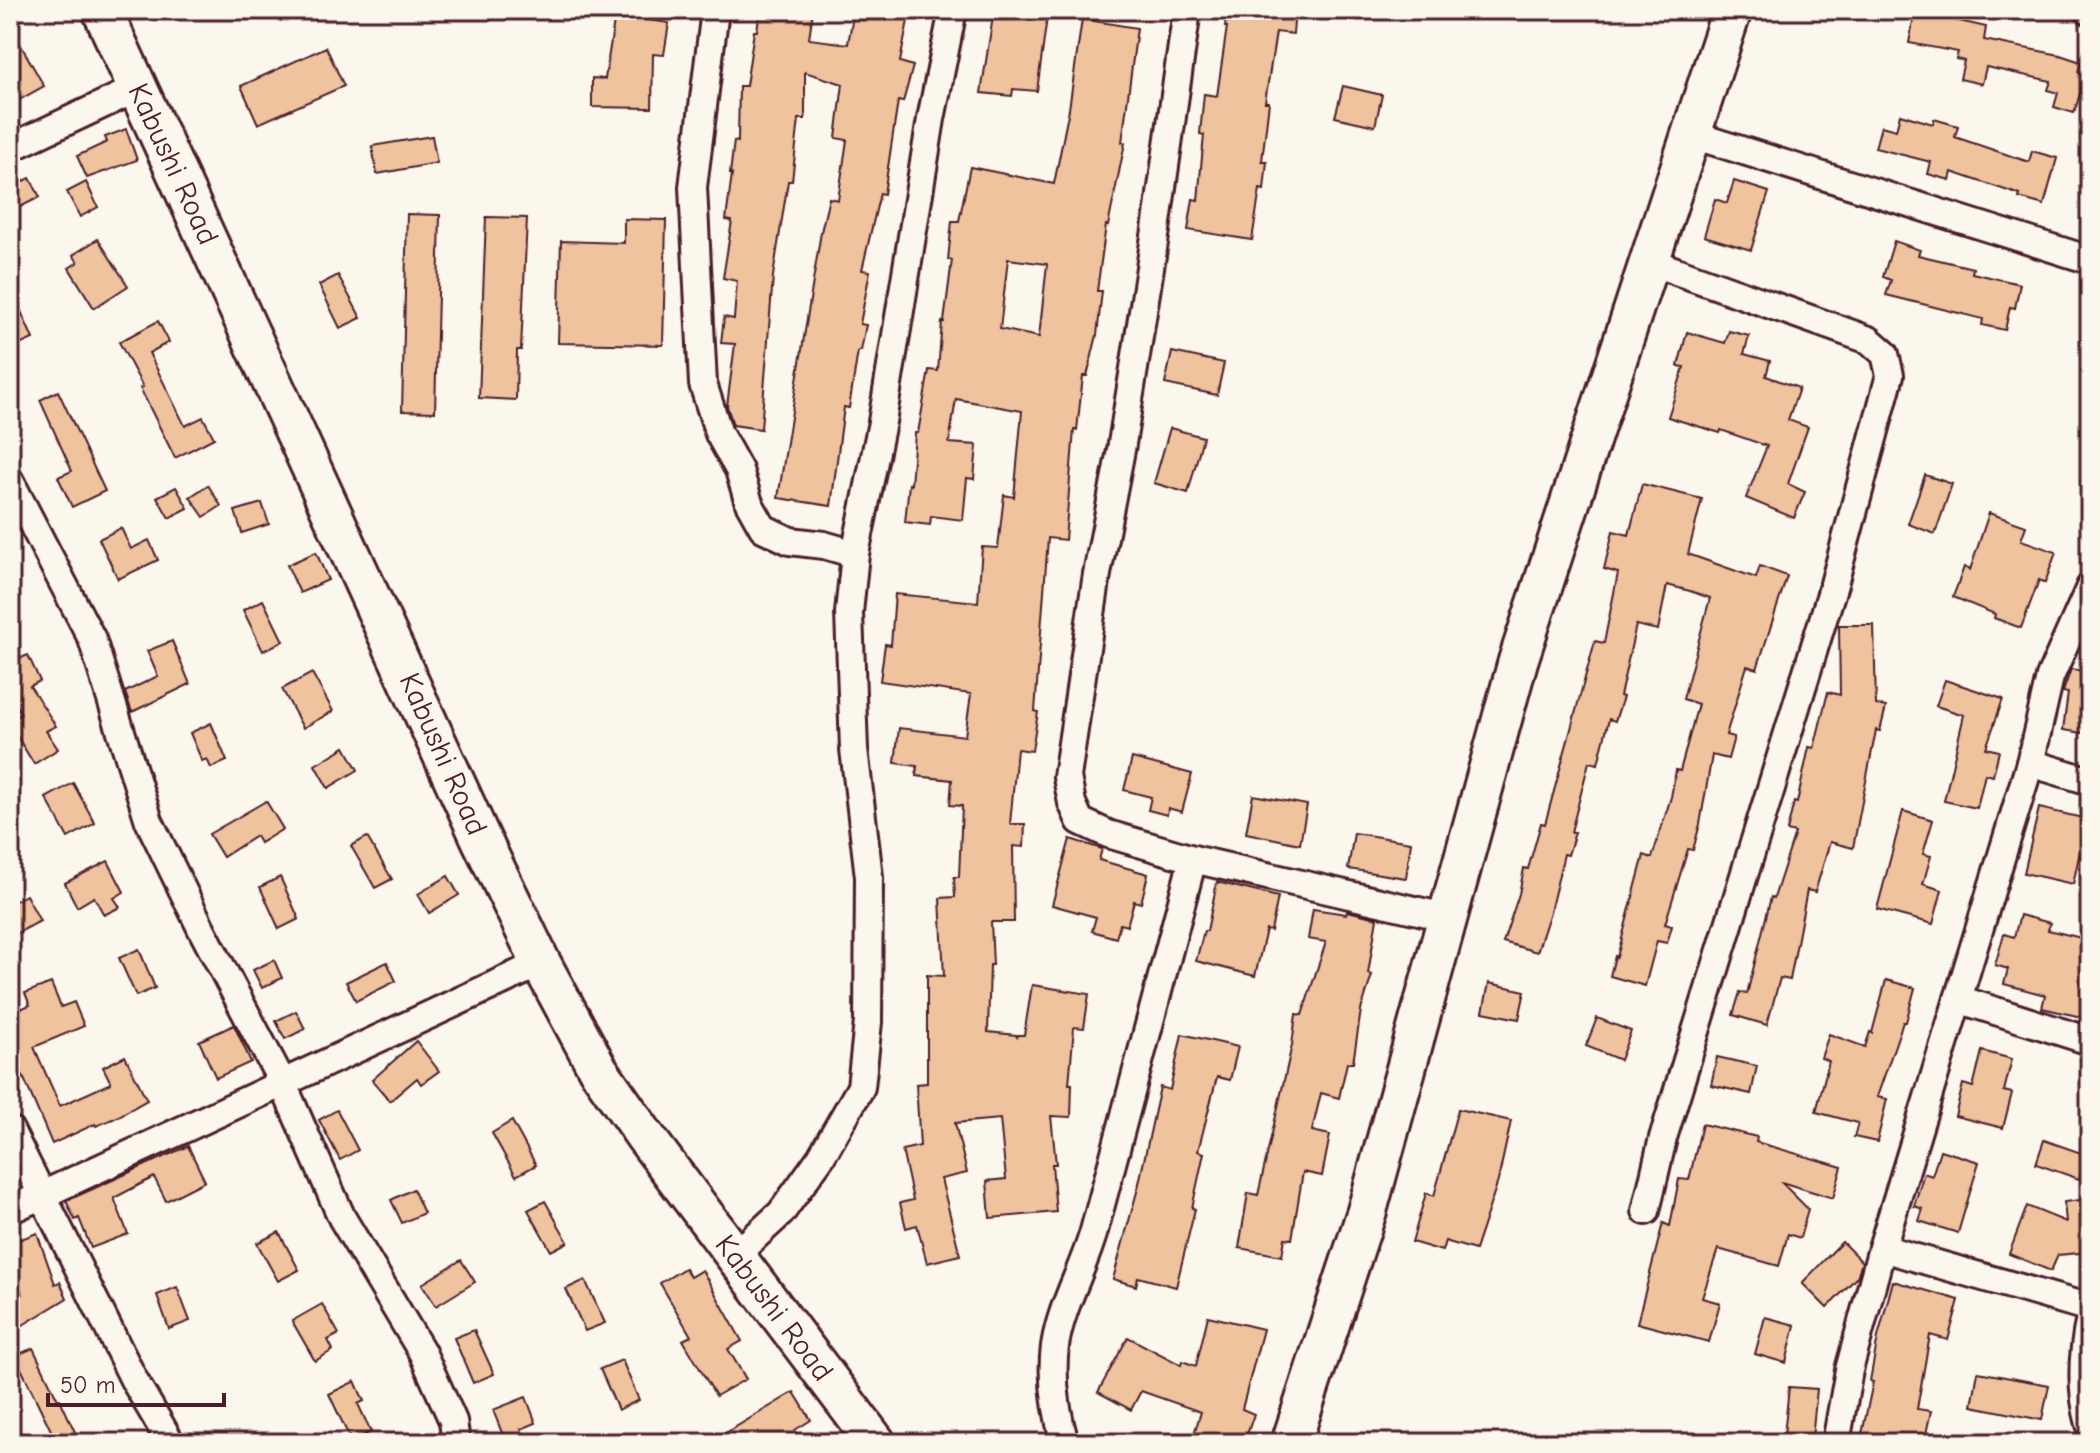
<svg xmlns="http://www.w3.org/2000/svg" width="2100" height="1453" viewBox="0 0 2100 1453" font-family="'Comic Neue',sans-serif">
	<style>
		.building { fill: #efc39e; stroke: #4a1f2b; stroke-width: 2; fill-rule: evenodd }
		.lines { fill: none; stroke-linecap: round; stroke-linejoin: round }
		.street-casing { stroke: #4a1f2b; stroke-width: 32 }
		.secondary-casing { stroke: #4a1f2b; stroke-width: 44 }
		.street { stroke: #fbf7ec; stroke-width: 26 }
		.secondary { stroke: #fbf7ec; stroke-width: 38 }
		.labels { text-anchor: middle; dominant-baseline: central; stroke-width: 6; stroke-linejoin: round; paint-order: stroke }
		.street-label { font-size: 30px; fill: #4a1f2b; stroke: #fbf7ec }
	</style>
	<rect width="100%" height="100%" fill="#fbf7ec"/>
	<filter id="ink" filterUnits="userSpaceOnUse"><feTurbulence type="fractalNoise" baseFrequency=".0125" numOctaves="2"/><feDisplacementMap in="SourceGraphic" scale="16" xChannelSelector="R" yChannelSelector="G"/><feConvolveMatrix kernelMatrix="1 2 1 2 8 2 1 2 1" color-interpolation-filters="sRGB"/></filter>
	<g filter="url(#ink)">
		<!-- building -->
		<g class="building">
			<polygon points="760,10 813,10 809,39 848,44 854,10 910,10 900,62 913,66 903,102 898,101 884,194 880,193 862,270 870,271 860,324 866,325 861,351 858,351 849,408 844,407 831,506 778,498 821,232 829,198 838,200 847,140 836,138 843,84 805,72 805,119 799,119 792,181 788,181 773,276 761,429 733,425 727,406 735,344 721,343 724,317 734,319 737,281 723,278 732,221 726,220 732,174 730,174 734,141 738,142 739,86 746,86 754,31 757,31"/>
			<polygon points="994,10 1048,10 1037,91 1013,89 1012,96 981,93"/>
			<polygon points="1227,10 1295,10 1293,34 1276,32 1265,102 1269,102 1262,161 1267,161 1264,190 1260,189 1252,240 1188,230 1193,199 1198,200 1204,135 1200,134 1204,94 1217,96 1227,27 1225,27"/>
			<polygon points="1915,11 1986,27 1984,40 2060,55 2081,62 2078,72 2086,75 2074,113 2054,107 2058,93 2048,90 2051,81 1986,67 1982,84 1960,79 1964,61 1956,59 1958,52 1909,43"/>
			<polygon points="615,15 669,23 664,55 653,54 652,108 592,107 592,78 605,79"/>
			<path d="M1082,19L1137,28L1122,142L1125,143L1108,226L1106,225L1097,291H1102L1097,335L1087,376H1083L1077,430H1074L1065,540L1048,538L1035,711L1038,712L1032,751L1017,749L1010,824H1025L1024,847L1013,846L1014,922H991L993,965H990L988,1032L1016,1035L1017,1037L1018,1035H1024L1032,985L1089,994L1084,1028L1074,1027L1069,1084H1072L1071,1117L1051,1116L1056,1164H1052L1056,1212L990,1218L987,1181L1006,1179L1000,1119L955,1123L967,1173L941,1179L960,1255L927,1263L917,1225L906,1228L900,1203L913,1200L902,1150L920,1146L916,1084L927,1083V975L944,976L940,898L955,897L954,877H959L962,806L950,805L952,780L916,776L917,766L895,763L899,728L965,736L971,694L880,681L885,644L891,645L895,594L978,602L982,547L998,548L1004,495L1014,497L1022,411L956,399L949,443L977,445L974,479L967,478L963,520L931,516L930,525L905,522L909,484L911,485L915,433H918L929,370L938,371L942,322H944L952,260H948L952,221H959L970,167L1054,184L1069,109ZM1008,259L1047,264L1039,337L1000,329Z"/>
			<polygon points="10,26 44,86 10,105"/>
			<polygon points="326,47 344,86 258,124 241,86"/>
			<polygon points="1343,86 1382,95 1375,126 1335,117"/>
			<polygon points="1900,114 1933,124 1934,119 1958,126 1955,137 2029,162 2032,151 2057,158 2044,205 2019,198 2020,195 1952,172 1950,180 1928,174 1931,162 1875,148 1881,126 1896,130"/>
			<polygon points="126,129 137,160 87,178 77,156 107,142 105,137"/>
			<polygon points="432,136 437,163 377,174 372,146"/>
			<polygon points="30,178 40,197 10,212 10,188"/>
			<polygon points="1734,181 1769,192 1751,250 1704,236 1715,199 1727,203"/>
			<polygon points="86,182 98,207 80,217 67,192"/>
			<polygon points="407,214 440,215 435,412 402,411"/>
			<polygon points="486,217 527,218 521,350 517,350 516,400 479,398"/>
			<polygon points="624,219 666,220 663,345 558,343 561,241 624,243"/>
			<polygon points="98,239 128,286 94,308 69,268 78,262 73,255"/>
			<polygon points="1894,241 1920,250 1918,255 1973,268 1972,273 2020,284 2015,308 2010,307 2005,330 1982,325 1983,319 1886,295 1891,280 1883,277"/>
			<polygon points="338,275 361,318 340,328 319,285"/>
			<polygon points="10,286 33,339 10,349"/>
			<polygon points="158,321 169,342 149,353 185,426 203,417 214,438 175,458 140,388 143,387 119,342"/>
			<polygon points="1729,331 1749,336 1744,354 1770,361 1766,376 1799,388 1788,420 1808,427 1788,484 1805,492 1794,518 1746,498 1767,446 1721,430 1720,433 1668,417 1684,367 1678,366 1687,332 1725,343"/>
			<polygon points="1172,352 1224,363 1217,395 1165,384"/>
			<polygon points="58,391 105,491 72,507 58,477 72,471 40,400"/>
			<polygon points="1170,428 1203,437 1188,493 1154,483"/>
			<polygon points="1925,475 1952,484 1935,534 1908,524"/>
			<polygon points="1642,484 1702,499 1688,554 1756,578 1760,566 1787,576 1757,669 1747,666 1726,735 1734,737 1728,759 1712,755 1700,824 1693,850 1688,849 1665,924 1672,926 1667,943 1657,941 1645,986 1610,976 1615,956 1617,957 1644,855 1652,858 1671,797 1676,770 1680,771 1698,704 1683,699 1710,598 1690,591 1667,585 1658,630 1636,625 1620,696 1623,697 1615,721 1609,719 1598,764 1589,762 1571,832 1575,832 1568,855 1564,854 1550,912 1537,952 1503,942 1519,894 1524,868 1528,869 1541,823 1545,824 1595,641 1604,643 1618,573 1604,569 1613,531 1629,535"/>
			<polygon points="208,485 221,506 204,517 190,497"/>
			<polygon points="176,487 188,508 169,518 157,497"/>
			<polygon points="262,503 269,524 242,533 235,511"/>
			<polygon points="1989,513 2026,526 2021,540 2056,552 2045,583 2039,580 2021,628 1994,618 1995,614 1953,597 1964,567 1970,570"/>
			<polygon points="121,528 131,549 149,540 158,560 118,579 99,539"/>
			<polygon points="316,552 328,580 300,593 287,565"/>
			<polygon points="263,600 283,641 263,651 243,610"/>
			<polygon points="1839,625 1874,625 1876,705 1886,707 1880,731 1876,730 1853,848 1830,842 1815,892 1807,890 1790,980 1780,978 1767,1025 1733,1015 1740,992 1747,994 1771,897 1774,898 1795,833 1787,831 1794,802 1797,803 1809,747 1814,748 1828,692 1840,695"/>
			<polygon points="172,641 190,684 132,712 125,692 158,676 147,651"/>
			<polygon points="10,655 14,661 28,655 40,681 30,686 56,726 46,731 58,749 34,764 10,725 10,721 21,714 12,695 10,696"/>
			<polygon points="2071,669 2090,672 2090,734 2063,730 2068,693 2063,692"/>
			<polygon points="312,673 333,711 303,728 282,689"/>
			<polygon points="1945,680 2003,699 1986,748 1999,751 1993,776 1985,774 1977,808 1944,801 1964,715 1936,706"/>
			<polygon points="211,723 227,761 211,768 207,759 202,761 190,733"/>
			<polygon points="345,747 358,770 328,788 315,765"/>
			<polygon points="1132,758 1192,774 1182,812 1168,808 1167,815 1148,810 1151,797 1124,790"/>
			<polygon points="73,783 95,823 68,838 46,798"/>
			<polygon points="1253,795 1307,805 1300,844 1246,833"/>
			<polygon points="266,801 283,829 260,843 256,836 223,857 209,834"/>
			<polygon points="2039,808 2087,819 2073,884 2024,873"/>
			<polygon points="1903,811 1933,820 1923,854 1931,856 1923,884 1942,890 1933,924 1877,909"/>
			<polygon points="1354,833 1411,842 1406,878 1348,869"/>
			<polygon points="367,837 392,879 375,888 351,846"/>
			<polygon points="1070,839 1102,849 1099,860 1148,874 1141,903 1134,901 1127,926 1120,924 1116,938 1092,931 1096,917 1052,905"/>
			<polygon points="108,861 124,892 114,898 120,907 104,915 94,897 77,907 65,883"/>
			<polygon points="448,876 459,895 429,913 418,894"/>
			<polygon points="280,877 299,919 279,929 260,887"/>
			<polygon points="1217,882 1278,897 1271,931 1266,930 1255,976 1196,961 1204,931 1207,931"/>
			<polygon points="26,895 40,921 10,937 10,904"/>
			<polygon points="1313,909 1346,914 1347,911 1377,918 1368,974 1372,975 1361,1010 1353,1063 1347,1063 1339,1098 1321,1093 1312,1131 1330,1135 1322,1176 1303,1172 1292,1239 1285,1238 1282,1256 1239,1248 1248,1193 1258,1195 1292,1045 1296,1014 1302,1015 1326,942 1308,939"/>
			<polygon points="2020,915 2050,923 2048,930 2090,940 2090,999 2086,1018 2042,1008 2045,995 2004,984 2008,969 1995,965 2004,934 2014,937"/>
			<polygon points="139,949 155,988 136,996 119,958"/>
			<polygon points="274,960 282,978 262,988 253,970"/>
			<polygon points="387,962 396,981 356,1001 346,982"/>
			<polygon points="1886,980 1915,988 1906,1022 1903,1022 1877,1097 1887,1099 1877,1142 1854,1137 1858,1123 1816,1112 1829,1061 1821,1058 1829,1034 1865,1047 1870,1032 1872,1033"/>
			<polygon points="51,983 61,1007 74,1002 84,1026 34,1047 60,1106 111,1083 103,1067 125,1056 147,1100 115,1118 96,1126 95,1124 52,1144 10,1046 10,1013 30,1005 25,993"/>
			<polygon points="1489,983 1525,991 1519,1019 1483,1012"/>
			<polygon points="296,1011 305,1029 285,1039 276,1021"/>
			<polygon points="1597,1018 1631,1031 1620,1060 1586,1046"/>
			<polygon points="234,1025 251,1062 216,1078 199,1041"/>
			<polygon points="1182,1034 1238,1047 1230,1080 1217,1077 1198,1151 1204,1153 1192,1208 1195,1209 1176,1287 1138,1277 1136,1286 1113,1279 1138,1188 1160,1087 1170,1090"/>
			<polygon points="416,1041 439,1071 421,1084 417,1078 390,1101 372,1080"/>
			<polygon points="1982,1051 2012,1059 2004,1091 2012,1093 2003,1128 1955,1116 1963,1084 1973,1087"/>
			<polygon points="1717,1057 1757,1066 1751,1094 1711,1085"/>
			<polygon points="1458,1109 1511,1121 1498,1181 1475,1250 1445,1241 1442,1251 1412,1242 1426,1193 1434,1196"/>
			<polygon points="337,1110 358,1150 340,1160 319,1120"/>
			<polygon points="512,1121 536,1165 516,1176 492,1133"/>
			<polygon points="1702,1124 1757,1137 1756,1142 1842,1167 1833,1198 1781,1182 1808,1209 1800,1238 1788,1234 1779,1266 1718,1249 1702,1298 1720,1303 1709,1342 1637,1323 1663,1223 1670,1226 1679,1179 1689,1180"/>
			<polygon points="2044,1140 2087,1155 2079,1179 2036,1164"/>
			<polygon points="188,1146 205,1181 166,1201 154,1177 114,1198 128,1234 91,1248 79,1218 75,1220 66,1201"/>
			<polygon points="1940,1150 1979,1162 1958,1233 1919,1221 1923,1209 1914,1206 1924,1173 1932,1176"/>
			<polygon points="413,1189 424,1213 402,1223 391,1200"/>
			<polygon points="2088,1199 2090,1252 2058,1255 2051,1271 2009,1254 2027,1206 2066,1222 2064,1202"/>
			<polygon points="545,1201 568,1242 551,1251 528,1210"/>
			<polygon points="279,1232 299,1270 278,1281 257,1243"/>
			<polygon points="37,1233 55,1284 60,1282 67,1298 18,1328 10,1315 10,1301 22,1294 10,1264 10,1243"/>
			<polygon points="1842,1242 1862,1262 1857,1277 1827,1308 1802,1283"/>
			<polygon points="461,1260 475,1282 436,1306 422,1284"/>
			<polygon points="685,1268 690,1277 702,1270 742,1341 728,1349 746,1379 716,1396 683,1340 691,1336 660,1283"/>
			<polygon points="585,1280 605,1323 585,1331 566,1289"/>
			<polygon points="1893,1281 1959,1300 1948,1340 1930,1335 1917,1409 1931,1411 1924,1443 1905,1443 1862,1434 1873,1382 1870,1381 1878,1337"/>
			<polygon points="177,1287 190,1321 169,1329 157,1295"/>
			<polygon points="322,1304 339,1334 328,1340 333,1350 315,1361 292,1321"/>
			<polygon points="1208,1316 1263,1329 1242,1409 1254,1414 1244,1443 1191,1443 1201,1412 1141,1391 1131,1410 1098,1392 1128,1337 1181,1365 1182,1361 1196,1366"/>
			<polygon points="1765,1317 1795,1325 1786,1363 1755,1354"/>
			<polygon points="474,1330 494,1374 473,1383 454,1338"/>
			<polygon points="33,1348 58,1400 60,1399 80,1443 57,1443 15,1356"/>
			<polygon points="622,1360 639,1400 618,1410 600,1369"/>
			<polygon points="1978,1372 2049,1385 2042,1420 1972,1406"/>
			<polygon points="355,1381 364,1401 358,1404 371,1432 351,1441 329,1394"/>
			<polygon points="1789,1387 1817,1389 1812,1438 1784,1435"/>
			<polygon points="794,1392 811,1420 795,1430 798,1436 786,1443 709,1443"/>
			<polygon points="526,1397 536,1423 521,1429 527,1443 506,1443 493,1410"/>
		</g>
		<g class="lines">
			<defs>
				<g id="street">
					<polyline points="715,10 693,187 703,384 719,434 739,470 749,503 763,528 790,541 824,545 855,554 882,422 931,119 953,10"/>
					<polyline points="1187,10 1156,230 1121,450 1097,574 1067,777 1072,803 1080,821 1108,834 1193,859 1449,918"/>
					<polyline points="2088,10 2090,11"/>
					<polyline points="1693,135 2090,260"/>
					<polyline points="10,148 138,88"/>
					<polyline points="10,481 92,639 149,821 202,930 282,1082 342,1218 422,1352 453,1421 456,1443"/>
					<polyline points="2030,763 2090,781"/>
					<polyline points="1958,999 2090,1041"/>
					<polyline points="10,1130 134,1380 171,1443"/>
					<polyline points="10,1210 541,963"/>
					<polyline points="1646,1211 1663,1138 1834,584 1890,375 1885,354 1869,340 1648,261"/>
					<polyline points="1882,1248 2090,1308"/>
					<polyline points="734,1256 781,1213 821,1157 861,1087 868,1022 869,877 854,749 849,613 855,554"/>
					<path d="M2090,1318C2082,1354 2080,1389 2090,1424"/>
					<path d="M1065,1443C1056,1412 1051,1378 1055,1346C1061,1306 1083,1270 1094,1231C1128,1107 1160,983 1193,859"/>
					<polyline points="1836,1443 1849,1370 1882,1248 2030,763 2050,677 2090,587"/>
				</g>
				<g id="secondary">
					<polyline points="102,10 481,839 541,963 598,1069 644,1135 876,1443"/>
					<polyline points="1291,1443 1367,1211 1518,661 1732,10"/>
				</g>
			</defs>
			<!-- street casing -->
			<use href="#street" class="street-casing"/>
			<!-- secondary casing -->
			<use href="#secondary" class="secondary-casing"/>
			<!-- street -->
			<use href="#street" class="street"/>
			<!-- secondary -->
			<use href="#secondary" class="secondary"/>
		</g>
	</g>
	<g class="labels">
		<!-- street labels -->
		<g class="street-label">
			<text transform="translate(173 164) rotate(65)">Kabushi Road</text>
			<text transform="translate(443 754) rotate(66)">Kabushi Road</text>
			<text transform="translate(774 1308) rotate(53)">Kabushi Road</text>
		</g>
	</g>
	<!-- margin -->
	<rect width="2100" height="1453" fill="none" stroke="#fbf7ec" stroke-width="40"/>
	<rect x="20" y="20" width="2060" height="1413" fill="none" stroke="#4a1f2b" stroke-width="3" filter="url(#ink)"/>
	<!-- scale -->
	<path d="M48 1393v12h176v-12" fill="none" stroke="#4a1f2b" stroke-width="4"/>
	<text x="60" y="1393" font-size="24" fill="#4a1f2b" stroke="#fbf7ec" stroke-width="6" paint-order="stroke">50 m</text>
</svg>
